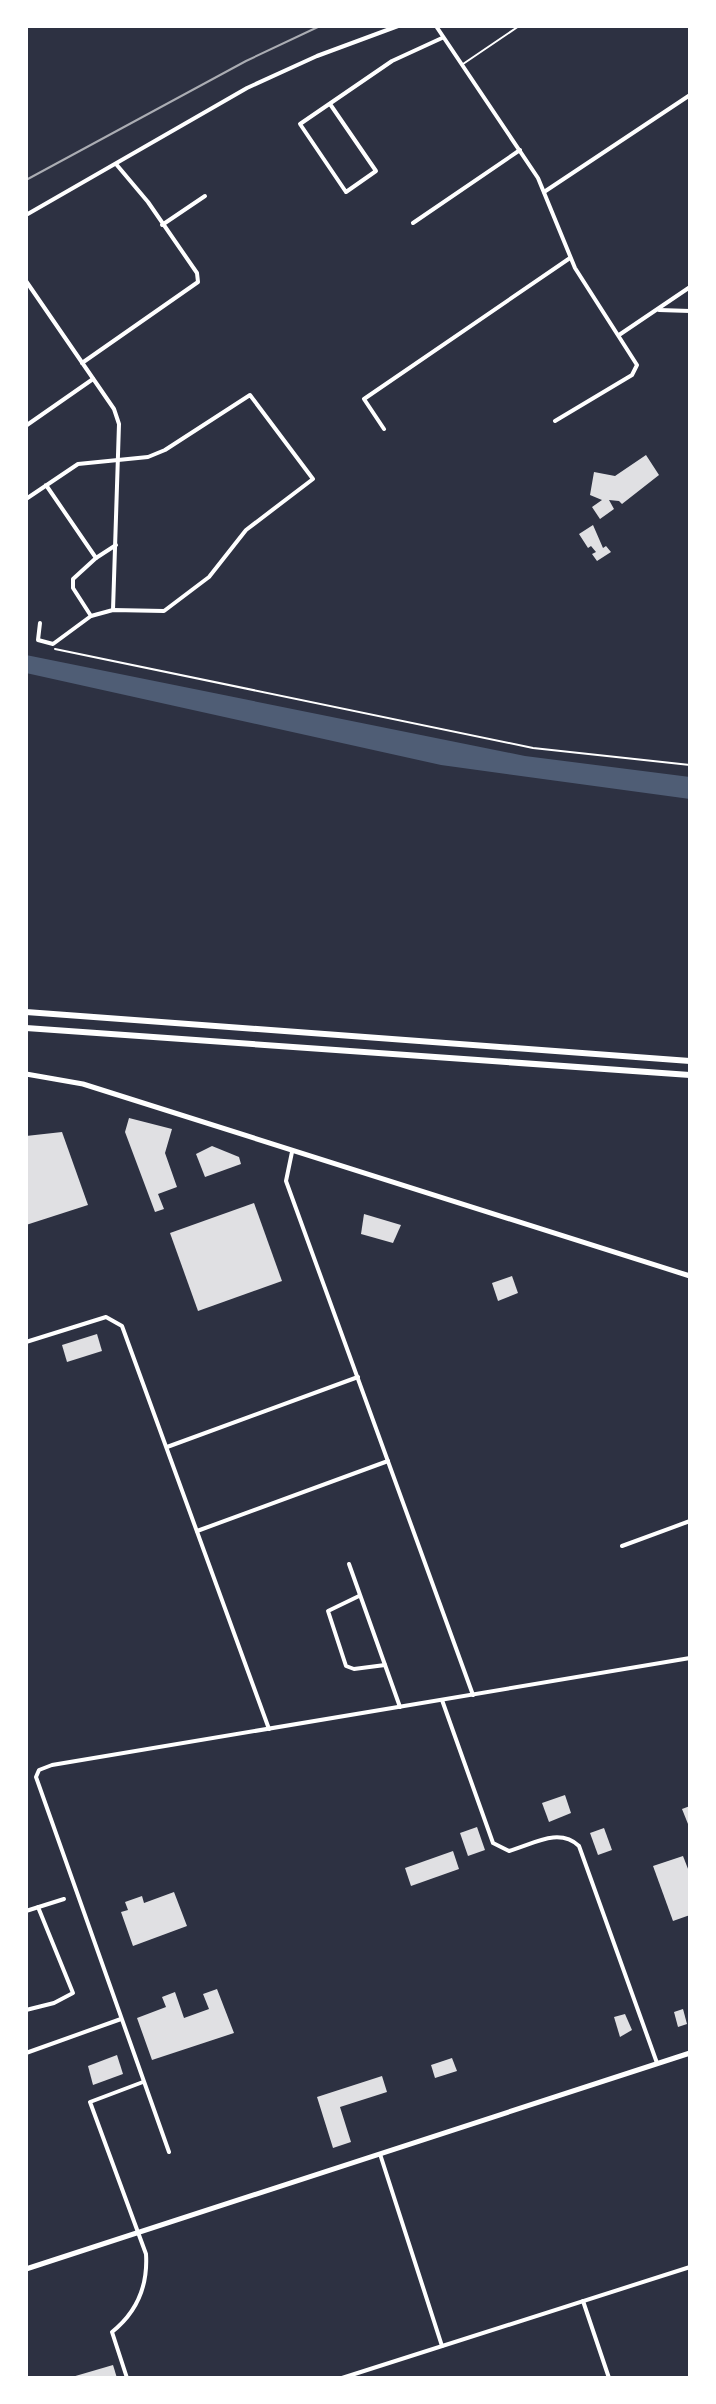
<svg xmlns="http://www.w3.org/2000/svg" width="716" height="2404" viewBox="0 0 716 2404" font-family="'IBM Plex Sans',sans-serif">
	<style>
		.water { fill: #4f5d75 }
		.building { fill: #e0e0e3 }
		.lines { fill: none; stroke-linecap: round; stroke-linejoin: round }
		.path { stroke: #fff; stroke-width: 2 }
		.service { stroke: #fff; stroke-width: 2 }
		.minor { stroke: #fff; stroke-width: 4 }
		.tertiary { stroke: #fff; stroke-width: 5 }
		.trunk { stroke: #fff; stroke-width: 6 }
		.tram { stroke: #abadb3; stroke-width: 2 }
	</style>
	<rect width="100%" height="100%" fill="#2d3142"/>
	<!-- water -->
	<polygon class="water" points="26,655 525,756 690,777 690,799 441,765 26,673"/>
	<!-- building -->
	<g class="building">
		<polygon points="646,455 659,475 622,504 619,501 609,500 614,509 600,519 592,507 602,500 590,495 594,472 615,476"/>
		<polygon points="593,525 603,548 606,546 611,552 597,561 592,554 596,552 591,546 588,548 579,534"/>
		<polygon points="129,1118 172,1129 165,1153 177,1187 158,1194 164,1209 155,1212 125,1132"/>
		<polygon points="62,1132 88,1205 26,1225 26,1136"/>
		<polygon points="212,1146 239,1157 241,1164 205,1177 196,1154"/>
		<polygon points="254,1203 282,1281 198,1311 170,1233"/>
		<polygon points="364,1214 401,1225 393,1243 361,1234"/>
		<polygon points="512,1276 518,1293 498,1301 492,1283"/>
		<polygon points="97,1334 102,1351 67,1362 62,1345"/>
		<polygon points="565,1795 571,1813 549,1822 542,1803"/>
		<polygon points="690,1806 690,1829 682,1809"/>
		<polygon points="477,1827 485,1850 468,1856 460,1833"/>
		<polygon points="604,1828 612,1850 598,1855 590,1833"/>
		<polygon points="453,1851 459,1869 411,1886 405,1868"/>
		<polygon points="683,1856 690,1874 690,1915 673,1921 653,1866"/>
		<polygon points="174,1892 187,1926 133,1946 121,1912 128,1910 125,1902 142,1896 144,1903"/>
		<polygon points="217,1989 234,2033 152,2060 137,2018 166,2007 162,1997 175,1992 184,2018 209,2009 203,1994"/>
		<polygon points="683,2009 687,2024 678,2027 674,2012"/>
		<polygon points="625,2014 632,2030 620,2037 614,2017"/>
		<polygon points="117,2055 123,2074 93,2085 88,2066"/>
		<polygon points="452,2058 457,2071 435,2078 431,2065"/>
		<polygon points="382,2076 387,2092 340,2107 351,2142 333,2148 317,2097"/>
		<polygon points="113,2365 117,2378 72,2378 72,2377"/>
	</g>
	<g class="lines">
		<!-- path -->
		<polyline class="path" points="55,649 533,748 690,765"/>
		<!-- service -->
		<polyline class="service" points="463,64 519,26"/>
		<!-- minor -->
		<g class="minor">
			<polyline points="436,26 538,178 575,268 637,365 632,375 555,421"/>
			<polyline points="330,104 376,171 346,192 300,124 392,61 442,38"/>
			<polyline points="544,192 690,95"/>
			<polyline points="26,215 247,88 317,56 398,26"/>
			<polyline points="413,223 520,150"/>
			<polyline points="162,225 205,196"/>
			<polyline points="26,281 114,409 119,424 113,610"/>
			<polyline points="659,310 690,311"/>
			<polyline points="619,335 690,287"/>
			<polyline points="82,363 198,282 197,273 148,202 116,164"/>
			<polyline points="27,425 93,379"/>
			<polyline points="384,429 364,399 570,258"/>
			<polyline points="26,499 78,464 148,457 165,450 250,395 313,479 246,530 209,577 164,611 113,610 91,616 73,588 73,579 96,558 46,485"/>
			<polyline points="96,558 116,545"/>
			<polyline points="40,623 38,640 53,644 91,616"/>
			<polyline points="292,1152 286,1181 473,1695"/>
			<polyline points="26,1342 106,1317 122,1326 269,1729"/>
			<polyline points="167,1447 358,1377"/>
			<polyline points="197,1531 388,1461"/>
			<polyline points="622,1546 690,1521"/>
			<polyline points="349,1564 400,1707"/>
			<polyline points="359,1596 328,1611 346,1666 354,1669 385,1665"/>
			<path d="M442,1700L493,1843L509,1851C533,1844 559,1827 579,1846L657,2063"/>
			<polyline points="26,1911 64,1899"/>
			<polyline points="26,2010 54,2003 73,1993 38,1907"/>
			<polyline points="26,2053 121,2019"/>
			<polyline points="169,2152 36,1777 39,1770 52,1765 690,1658"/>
			<polyline points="380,2154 442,2346"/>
			<polyline points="583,2301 609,2378"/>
			<path d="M127,2378L112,2332C137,2312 148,2286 146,2254L90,2102L143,2082"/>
			<polyline points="342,2378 690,2267"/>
		</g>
		<!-- tertiary -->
		<g class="tertiary">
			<polyline points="26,1074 83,1084 690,1276"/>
			<polyline points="26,2269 690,2053"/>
		</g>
		<!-- trunk -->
		<g class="trunk">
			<polyline points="26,1012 690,1061"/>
			<polyline points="26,1028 690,1075"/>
		</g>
		<!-- tram -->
		<polyline class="tram" points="26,180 246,61 320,26"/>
	</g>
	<!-- border -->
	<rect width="716" height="2404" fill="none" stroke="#ffffff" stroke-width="56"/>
</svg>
